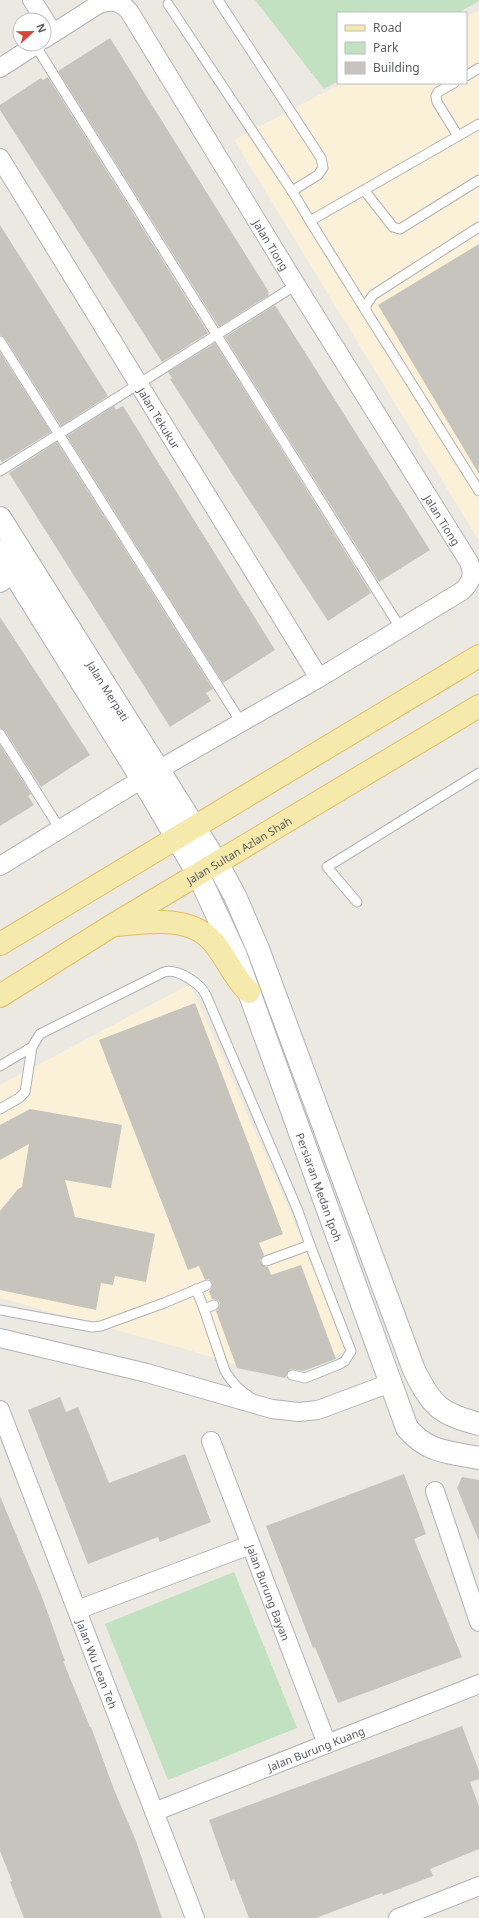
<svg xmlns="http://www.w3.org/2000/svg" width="479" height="1918" viewBox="0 0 479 1918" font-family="'Noto Sans',sans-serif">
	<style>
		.commercial { fill: #faf1d8 }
		.green { fill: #c1e1c0 }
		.building { fill: #c7c4be }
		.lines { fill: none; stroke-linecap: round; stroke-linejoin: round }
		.service-casing { stroke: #afb2b6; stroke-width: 11 }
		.minor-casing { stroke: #afb2b6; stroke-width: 20 }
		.tertiary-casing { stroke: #afb2b6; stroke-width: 24 }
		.secondary-casing { stroke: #aeb1b6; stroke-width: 24 }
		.primary-casing { stroke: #e2bd64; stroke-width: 24 }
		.service { stroke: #fff; stroke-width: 9 }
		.minor { stroke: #fff; stroke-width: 18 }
		.tertiary { stroke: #fff; stroke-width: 22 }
		.secondary { stroke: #fff; stroke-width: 22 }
		.primary { stroke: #f6e9ac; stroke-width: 22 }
		.labels { text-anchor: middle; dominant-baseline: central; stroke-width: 3; stroke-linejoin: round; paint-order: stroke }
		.street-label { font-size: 11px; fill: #5a5d61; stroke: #fff }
	</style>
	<rect width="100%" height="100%" fill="#ebe9e2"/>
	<!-- commercial -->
	<g class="commercial">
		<polygon points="479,10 479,541 234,140 342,83 466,83 466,17"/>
		<polygon points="190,984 350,1349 274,1376 185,1349 0,1298 0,1085"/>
	</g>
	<!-- green -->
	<g class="green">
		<polygon points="255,0 479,0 479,1 458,13 338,13 338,81 324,89"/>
		<polygon points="234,1572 297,1728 168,1780 105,1624"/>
	</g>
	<!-- building -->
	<g class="building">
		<polygon points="110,38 269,292 268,293 269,295 219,327 58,71"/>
		<polygon points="48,77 208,333 162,362 0,110 0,105 41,78 43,80"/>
		<polygon points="0,225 108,396 61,426 5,338 0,335"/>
		<polygon points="479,244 479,474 378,305"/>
		<polygon points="275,305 430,550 379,582 225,337"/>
		<polygon points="215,343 371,593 328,621 170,379 172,378 168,372"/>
		<polygon points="0,352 51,432 2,462 0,459"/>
		<polygon points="114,406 116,410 123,406 275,650 223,683 67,436"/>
		<polygon points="57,442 213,689 206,693 211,701 170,727 9,473"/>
		<polygon points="0,617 90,755 41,787 5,731 0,728"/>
		<polygon points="0,745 31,794 28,796 34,805 0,826"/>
		<polygon points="195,1003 283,1234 259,1243 264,1255 260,1260 261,1263 265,1267 268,1267 271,1275 301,1265 336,1359 303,1371 290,1369 285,1378 237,1368 216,1311 219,1308 220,1303 217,1300 212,1299 209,1291 212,1288 212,1282 208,1279 205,1280 199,1266 188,1270 99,1040"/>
		<polygon points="30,1109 122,1125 111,1188 65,1180 75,1217 155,1234 146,1282 115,1276 113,1285 101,1283 96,1310 0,1290 0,1211 18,1189 22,1187 29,1144 0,1160 0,1125"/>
		<polygon points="60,1397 66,1412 78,1407 109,1483 185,1454 211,1522 160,1542 158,1537 88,1564 28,1410"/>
		<polygon points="404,1474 426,1534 414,1539 462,1657 338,1703 315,1647 313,1648 266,1526"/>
		<polygon points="462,1477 479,1480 479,1541 457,1488"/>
		<polygon points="0,1496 42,1597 65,1661 63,1661 90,1727 91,1727 115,1792 136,1841 162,1918 24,1918 10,1882 12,1881 0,1851"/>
		<polygon points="462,1726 479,1771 479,1779 470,1782 479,1806 479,1849 430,1869 433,1876 383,1895 382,1893 316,1918 249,1918 234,1879 231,1881 209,1820"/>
	</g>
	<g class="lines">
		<defs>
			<g id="service">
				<polyline points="218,0 321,158 323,168 318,175 292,191"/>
				<polyline points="168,4 292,191 310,221"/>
				<polyline points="35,45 401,629"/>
				<polyline points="466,76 479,68"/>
				<polyline points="454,83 438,92 436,96 437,102 458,136"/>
				<polyline points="364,190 393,227 400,229 479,180"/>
				<polyline points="479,227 373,295 366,305 366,311 479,491"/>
				<polyline points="366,311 310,221 479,124"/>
				<polyline points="0,341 241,722"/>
				<polyline points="0,471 296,285"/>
				<polyline points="0,734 60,829"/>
				<polyline points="357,902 327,867 479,773"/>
				<polyline points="0,1066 32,1047"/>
				<path d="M0,1109L19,1098L25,1092L32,1047L40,1034L164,972C177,968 200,983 206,995L298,1211L310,1245L266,1261"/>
				<polyline points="196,1289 204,1309"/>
				<path d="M214,1305L204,1309L225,1371C232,1383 239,1390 250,1397"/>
				<polyline points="0,1310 92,1327 101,1326 164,1303 207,1285"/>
				<polyline points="292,1375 305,1378 340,1364 345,1361 351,1351 310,1245"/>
			</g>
			<g id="minor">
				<polyline points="32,0 53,33"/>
				<path id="s1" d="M44,39L99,4C112,0 120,1 129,11L296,285L469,562C474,574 472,582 462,591L319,678L158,770"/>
				<polyline points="0,68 37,44"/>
				<path id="s2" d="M0,158L319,678"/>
				<polyline points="0,583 25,567"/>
				<polyline points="0,866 142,779"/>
				<polyline points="0,1338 147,1373 272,1409 299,1412 318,1410 390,1383"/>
				<path id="s3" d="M0,1410L195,1918"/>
				<path id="s4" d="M211,1441L327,1744"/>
				<polyline points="435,1491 479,1622"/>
				<polyline points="77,1610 250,1545"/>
				<path id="s5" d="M154,1812L479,1684"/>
				<polyline points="398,1918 479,1886"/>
			</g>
			<g id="tertiary">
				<path d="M217,863L235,896L258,949L414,1370C432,1406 440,1414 479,1424"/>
				<path id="s6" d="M198,874L236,956L407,1428C428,1453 449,1452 479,1458"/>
			</g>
			<g id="secondary">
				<path id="s7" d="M0,518L217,863"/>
				<polyline points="0,551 142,779 198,874"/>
			</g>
			<g id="primary">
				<path d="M117,925C149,922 190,915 213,942C227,958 233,977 249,992"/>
				<polyline points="0,944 479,656"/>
				<path id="s8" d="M0,996L113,925L479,706"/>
			</g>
		</defs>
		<!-- service casing -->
		<use href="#service" class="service-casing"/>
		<!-- minor casing -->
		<use href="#minor" class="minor-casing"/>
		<!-- tertiary casing -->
		<use href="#tertiary" class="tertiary-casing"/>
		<!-- secondary casing -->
		<use href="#secondary" class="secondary-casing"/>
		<!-- primary casing -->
		<use href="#primary" class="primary-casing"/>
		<!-- service -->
		<use href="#service" class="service"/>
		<!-- minor -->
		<use href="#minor" class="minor"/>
		<!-- tertiary -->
		<use href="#tertiary" class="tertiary"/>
		<!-- secondary -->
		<use href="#secondary" class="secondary"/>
		<!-- primary -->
		<use href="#primary" class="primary"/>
	</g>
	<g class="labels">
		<!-- street labels -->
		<g class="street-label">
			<text stroke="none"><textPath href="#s1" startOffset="372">Jalan Tiong</textPath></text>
			<text stroke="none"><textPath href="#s2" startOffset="305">Jalan Tekukur</textPath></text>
			<text stroke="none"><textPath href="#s1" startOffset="696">Jalan Tiong</textPath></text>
			<text stroke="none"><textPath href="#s7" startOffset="204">Jalan Merpati</textPath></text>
			<text stroke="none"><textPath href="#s8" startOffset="280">Jalan Sultan Azlan Shah</textPath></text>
			<text stroke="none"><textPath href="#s6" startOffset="336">Persiaran Medan Ipoh</textPath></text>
			<text stroke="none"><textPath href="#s4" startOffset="162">Jalan Burung Bayan</textPath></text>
			<text stroke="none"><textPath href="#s3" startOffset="272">Jalan Wu Lean Teh</textPath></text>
			<text stroke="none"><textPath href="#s5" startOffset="174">Jalan Burung Kuang</textPath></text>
		</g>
	</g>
	<!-- legend -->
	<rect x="337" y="12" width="130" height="72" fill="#ffffff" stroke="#bdbec0"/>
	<rect x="345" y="25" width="20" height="6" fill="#f6e9ac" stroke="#bdbec0"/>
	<text x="373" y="32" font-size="12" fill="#5a5d61">Road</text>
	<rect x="345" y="42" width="20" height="12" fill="#c1e1c0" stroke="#bdbec0"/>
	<text x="373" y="52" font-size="12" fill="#5a5d61">Park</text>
	<rect x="345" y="62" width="20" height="12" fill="#c7c4be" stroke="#bdbec0"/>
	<text x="373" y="72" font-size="12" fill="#5a5d61">Building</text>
	<!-- north arrow -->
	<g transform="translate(32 32) rotate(68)"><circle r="19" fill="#ffffff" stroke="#bdbec0"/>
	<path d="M0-3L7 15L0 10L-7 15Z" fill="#d7463c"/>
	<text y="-6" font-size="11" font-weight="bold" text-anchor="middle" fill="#5a5d61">N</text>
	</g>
</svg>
